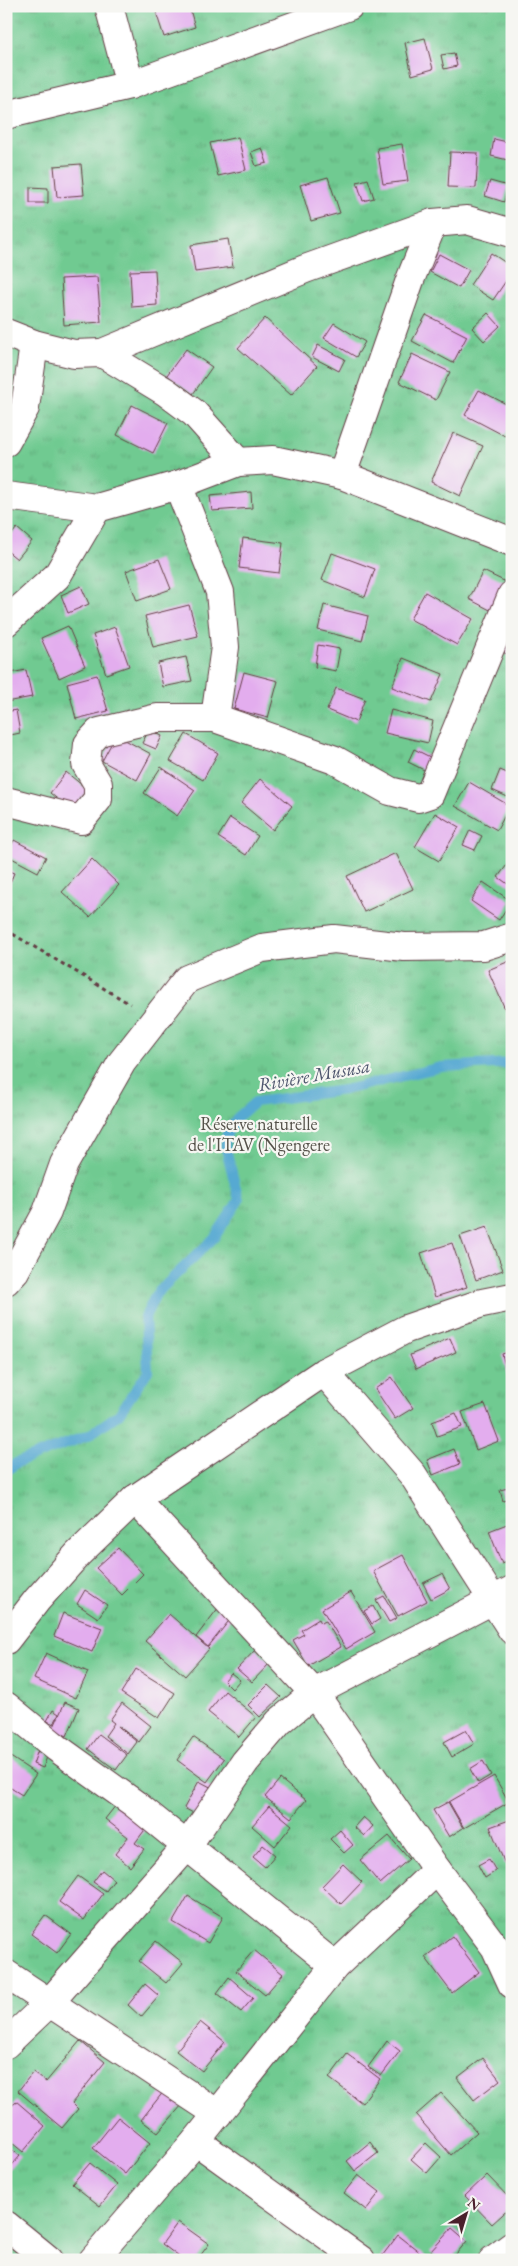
<svg xmlns="http://www.w3.org/2000/svg" width="518" height="2266" viewBox="0 0 518 2266" font-family="'EB Garamond',serif">
	<style>
		.park { fill: url(#park-tufts); stroke: #5d745e }
		.lines { fill: none; stroke-linecap: round; stroke-linejoin: round }
		.stream { stroke: #57a9d2; stroke-width: 10 }
		.building { fill: #e3adee }
		.minor-casing { stroke: #643d44; stroke-width: 30 }
		.tertiary-casing { stroke: #643d44; stroke-width: 30 }
		.path { stroke: #643d44; stroke-width: 3; stroke-dasharray: 4 4; stroke-linecap: butt }
		.minor { stroke: #fff; stroke-width: 28 }
		.tertiary { stroke: #fff; stroke-width: 28 }
		.labels { text-anchor: middle; dominant-baseline: central; stroke-width: 4.5; stroke-linejoin: round; paint-order: stroke }
		.park-label { font-size: 18px; fill: #55524a; stroke: #f6f6f2 }
		.water-label { font-size: 19px; font-style: italic; fill: #4f566e; stroke: #f6f6f2 }
	</style>
	<defs>
		<pattern id="park-tufts" width="24" height="20" patternUnits="userSpaceOnUse" patternTransform="scale(1.25)"><rect width="24" height="20" fill="#70ca91"/><path d="M3 7l-1-3M5 7V3M7 7l1-3M15 17l-1-3M17 17v-4M19 17l1-3" fill="none" stroke="#62ad7d"/></pattern>
	</defs>
	<rect width="100%" height="100%" fill="#f6f6f2"/>
	<filter id="ink" filterUnits="userSpaceOnUse"><feTurbulence type="fractalNoise" baseFrequency=".02" numOctaves="2"/><feDisplacementMap in="SourceGraphic" scale="10" xChannelSelector="R" yChannelSelector="G"/><feConvolveMatrix kernelMatrix="1 2 1 2 8 2 1 2 1" color-interpolation-filters="sRGB"/></filter>
	<filter id="wash" filterUnits="userSpaceOnUse"><feTurbulence type="fractalNoise" baseFrequency=".0096" numOctaves="4" result="noise"/><feDisplacementMap in="SourceGraphic" scale="20" xChannelSelector="R" yChannelSelector="G"/><feGaussianBlur stdDeviation="1.12" result="paint"/><feColorMatrix in="noise" values="0 0 0 0 0 0 0 0 0 0 0 0 0 0 0 0 0 1.4 0 .05"/><feComposite in="paint" operator="in"/></filter>
	<g filter="url(#wash)">
		<rect width="100%" height="100%" fill="#f4e5d0"/>
		<!-- park -->
		<rect class="park" x="6" y="6" width="506" height="2254"/>
		<g class="lines">
			<!-- stream -->
			<polyline class="stream" points="6,1472 16,1463 89,1435 119,1414 148,1371 145,1317 156,1294 214,1238 239,1200 225,1145 227,1133 239,1116 255,1102 344,1090 441,1067 512,1063"/>
		</g>
		<g id="blocks">
			<!-- building -->
			<g class="building">
				<polygon points="154,6 189,6 195,27 164,37"/>
				<polygon points="425,38 433,69 412,75 405,43"/>
				<polygon points="454,53 457,66 444,69 441,55"/>
				<polygon points="238,137 246,170 218,176 210,143"/>
				<polygon points="494,139 512,143 512,161 491,156"/>
				<polygon points="402,144 408,181 383,184 377,148"/>
				<polygon points="262,148 267,163 256,166 251,152"/>
				<polygon points="450,152 478,153 476,188 448,187"/>
				<polygon points="81,164 84,195 57,197 54,166"/>
				<polygon points="328,177 340,213 311,221 300,185"/>
				<polygon points="368,179 374,198 363,201 357,182"/>
				<polygon points="490,181 508,186 504,202 485,196"/>
				<polygon points="30,187 48,188 48,203 30,203"/>
				<polygon points="228,239 233,267 195,272 191,245"/>
				<polygon points="491,253 512,267 512,272 493,300 470,285"/>
				<polygon points="439,254 469,270 459,288 430,272"/>
				<polygon points="155,270 157,305 132,307 130,271"/>
				<polygon points="97,277 101,322 64,325 61,279"/>
				<polygon points="488,313 500,326 484,341 472,328"/>
				<polygon points="426,315 467,336 453,363 412,341"/>
				<polygon points="265,318 317,366 291,395 238,348"/>
				<polygon points="334,323 365,342 356,357 324,338"/>
				<polygon points="318,345 345,359 339,371 312,357"/>
				<polygon points="186,349 212,367 193,394 167,375"/>
				<polygon points="412,354 450,372 436,400 399,382"/>
				<polygon points="479,390 512,407 512,423 505,436 465,415"/>
				<polygon points="6,394 15,397 11,411 6,409"/>
				<polygon points="132,405 168,423 153,453 117,435"/>
				<polygon points="453,433 483,446 460,496 431,482"/>
				<polygon points="251,492 252,508 212,511 210,496"/>
				<polygon points="17,528 32,541 17,559 6,550 6,541"/>
				<polygon points="243,538 283,543 279,573 239,568"/>
				<polygon points="332,553 375,569 365,597 322,580"/>
				<polygon points="159,559 171,589 137,601 126,571"/>
				<polygon points="483,571 506,582 492,611 469,599"/>
				<polygon points="81,586 89,604 68,613 61,595"/>
				<polygon points="425,592 473,619 457,645 410,619"/>
				<polygon points="189,605 198,636 153,647 145,616"/>
				<polygon points="324,605 368,616 362,641 318,630"/>
				<polygon points="68,626 85,666 59,678 41,638"/>
				<polygon points="115,627 129,666 106,674 93,635"/>
				<polygon points="512,634 512,657 501,651"/>
				<polygon points="318,645 340,649 336,671 315,667"/>
				<polygon points="186,657 192,681 163,687 158,663"/>
				<polygon points="403,658 443,674 431,702 392,687"/>
				<polygon points="26,670 32,697 6,702 6,674"/>
				<polygon points="244,672 278,681 268,718 234,709"/>
				<polygon points="97,675 108,711 76,719 67,683"/>
				<polygon points="336,688 365,699 356,722 327,710"/>
				<polygon points="16,710 20,733 6,736 6,712"/>
				<polygon points="391,710 433,721 428,743 385,733"/>
				<polygon points="149,730 162,736 156,749 142,743"/>
				<polygon points="186,734 218,753 203,780 170,761"/>
				<polygon points="116,735 151,754 137,780 102,761"/>
				<polygon points="414,749 432,758 426,771 408,762"/>
				<polygon points="161,767 195,790 177,816 144,793"/>
				<polygon points="500,770 512,775 512,799 492,790"/>
				<polygon points="66,772 88,790 72,811 50,793"/>
				<polygon points="260,779 292,806 273,830 241,803"/>
				<polygon points="469,782 510,806 497,830 455,806"/>
				<polygon points="435,813 459,827 439,861 415,847"/>
				<polygon points="230,818 258,836 246,855 218,837"/>
				<polygon points="470,830 482,836 475,850 463,845"/>
				<polygon points="14,840 46,857 38,872 6,855"/>
				<polygon points="396,853 413,889 364,912 347,876"/>
				<polygon points="512,858 512,887 498,877"/>
				<polygon points="92,859 119,885 90,917 62,892"/>
				<polygon points="6,870 14,873 6,892"/>
				<polygon points="483,882 511,901 499,920 471,901"/>
				<polygon points="512,960 512,1007 505,1009 488,970"/>
				<polygon points="487,1227 503,1270 476,1280 460,1236"/>
				<polygon points="452,1243 467,1287 435,1297 421,1253"/>
				<polygon points="450,1338 456,1352 416,1369 410,1355"/>
				<polygon points="512,1351 512,1389 511,1389 502,1354"/>
				<polygon points="392,1377 413,1408 395,1419 375,1389"/>
				<polygon points="485,1404 499,1441 476,1450 462,1412"/>
				<polygon points="456,1413 462,1427 437,1436 432,1422"/>
				<polygon points="454,1449 460,1464 433,1475 427,1460"/>
				<polygon points="512,1487 512,1498 503,1501 500,1490"/>
				<polygon points="512,1522 512,1560 502,1564 489,1531"/>
				<polygon points="118,1548 143,1574 122,1595 96,1568"/>
				<polygon points="403,1555 427,1601 398,1616 373,1571"/>
				<polygon points="442,1574 450,1589 431,1599 423,1583"/>
				<polygon points="85,1590 107,1605 98,1618 77,1604"/>
				<polygon points="351,1592 375,1632 346,1649 322,1609"/>
				<polygon points="384,1596 397,1618 389,1622 376,1600"/>
				<polygon points="373,1606 380,1619 372,1624 364,1611"/>
				<polygon points="219,1607 232,1617 208,1647 196,1637"/>
				<polygon points="63,1613 102,1628 92,1652 54,1636"/>
				<polygon points="169,1614 209,1649 185,1676 145,1641"/>
				<polygon points="319,1619 321,1623 326,1621 341,1647 308,1666 293,1640 304,1634 301,1630"/>
				<polygon points="256,1649 270,1663 252,1682 237,1669"/>
				<polygon points="46,1653 88,1672 76,1698 34,1679"/>
				<polygon points="136,1669 175,1693 159,1718 121,1693"/>
				<polygon points="231,1673 240,1680 232,1689 224,1681"/>
				<polygon points="268,1685 281,1697 260,1717 248,1705"/>
				<polygon points="225,1691 256,1717 239,1737 208,1712"/>
				<polygon points="65,1702 79,1708 67,1736 53,1729"/>
				<polygon points="122,1703 151,1726 139,1742 118,1726 137,1742 128,1754 105,1736 114,1723 110,1720"/>
				<polygon points="53,1710 59,1714 54,1724 47,1721"/>
				<polygon points="466,1730 474,1744 452,1757 444,1742"/>
				<polygon points="99,1734 127,1755 116,1770 88,1749"/>
				<polygon points="193,1737 224,1759 207,1782 177,1760"/>
				<polygon points="38,1750 48,1754 43,1768 33,1764"/>
				<polygon points="6,1754 36,1774 22,1795 6,1785"/>
				<polygon points="483,1761 491,1775 478,1783 470,1769"/>
				<polygon points="494,1776 509,1802 464,1828 449,1802"/>
				<polygon points="280,1779 306,1800 291,1818 265,1797"/>
				<polygon points="199,1781 218,1791 204,1819 184,1808"/>
				<polygon points="120,1800 150,1823 135,1843 144,1849 130,1867 115,1854 128,1837 105,1819"/>
				<polygon points="448,1802 463,1828 449,1837 433,1810"/>
				<polygon points="269,1806 292,1825 275,1846 252,1826"/>
				<polygon points="363,1817 373,1826 364,1836 354,1827"/>
				<polygon points="512,1819 512,1862 505,1864 490,1827"/>
				<polygon points="340,1830 353,1845 344,1853 330,1839"/>
				<polygon points="389,1836 409,1859 380,1884 360,1860"/>
				<polygon points="263,1845 275,1855 265,1867 253,1857"/>
				<polygon points="489,1859 496,1871 485,1878 478,1865"/>
				<polygon points="343,1864 362,1882 341,1904 322,1886"/>
				<polygon points="102,1870 114,1880 106,1891 93,1882"/>
				<polygon points="78,1876 103,1894 84,1920 59,1902"/>
				<polygon points="188,1896 223,1917 208,1943 173,1922"/>
				<polygon points="45,1915 71,1934 57,1953 31,1934"/>
				<polygon points="452,1936 479,1972 452,1993 425,1957"/>
				<polygon points="156,1941 183,1963 166,1983 139,1961"/>
				<polygon points="254,1950 283,1974 265,1995 236,1971"/>
				<polygon points="229,1977 253,1998 241,2012 217,1993"/>
				<polygon points="145,1984 159,1996 141,2017 128,2005"/>
				<polygon points="200,2022 225,2042 202,2071 176,2051"/>
				<polygon points="80,2041 105,2062 72,2103 78,2109 62,2128 18,2091 33,2072 46,2082"/>
				<polygon points="387,2041 400,2051 381,2076 368,2067"/>
				<polygon points="347,2054 380,2079 362,2103 329,2078"/>
				<polygon points="483,2058 500,2080 474,2100 457,2078"/>
				<polygon points="164,2091 182,2105 158,2133 141,2120"/>
				<polygon points="441,2093 477,2132 451,2155 416,2115"/>
				<polygon points="16,2101 45,2126 23,2152 6,2138 6,2113"/>
				<polygon points="118,2117 150,2143 125,2174 93,2148"/>
				<polygon points="370,2142 378,2153 355,2171 347,2161"/>
				<polygon points="426,2143 441,2157 427,2173 411,2159"/>
				<polygon points="6,2145 20,2156 6,2172"/>
				<polygon points="90,2163 117,2185 100,2206 72,2184"/>
				<polygon points="358,2175 380,2192 366,2210 344,2193"/>
				<polygon points="487,2175 512,2201 512,2206 492,2224 465,2196"/>
				<polygon points="178,2222 209,2244 197,2260 183,2260 162,2244"/>
				<polygon points="452,2228 467,2241 451,2260 439,2260 430,2252"/>
				<polygon points="398,2235 430,2260 379,2260"/>
			</g>
		</g>
	</g>
	<g filter="url(#ink)">
		<use href="#blocks" fill-opacity="0" stroke="#643d44" stroke-width="1"/>
		<g class="lines">
			<defs>
				<g id="minor">
					<polyline points="109,6 130,85 349,6"/>
					<polyline points="6,115 130,85"/>
					<polyline points="6,333 34,344 74,354 102,353 166,392 194,413 238,462"/>
					<polyline points="102,353 305,269 433,223 467,220 512,233"/>
					<polyline points="6,442 25,408 34,344"/>
					<polyline points="342,475 410,280 433,223"/>
					<polyline points="178,485 220,592 225,647 215,718"/>
					<polyline points="6,496 97,508"/>
					<polyline points="6,801 81,820 98,799 98,784 86,764 88,744 99,732 157,718 215,718 335,760 390,791 418,798 430,794 512,595"/>
					<polyline points="6,1281 15,1271 47,1212 64,1164 122,1062 187,979 262,948 334,939 404,947 484,946 512,937"/>
					<polyline points="324,1372 413,1475 512,1630"/>
					<polyline points="135,1499 314,1693 437,1870 495,1947 512,1984"/>
					<polyline points="6,1640 37,1600 78,1554 135,1499 324,1372 406,1329 482,1303 512,1297"/>
					<polyline points="6,1706 57,1748 135,1804 335,1966"/>
					<polyline points="6,1974 218,2114"/>
					<polyline points="6,2044 49,2003 187,1846 245,1762 279,1722 314,1693 512,1590"/>
					<polyline points="196,2141 361,2260"/>
					<polyline points="6,2225 49,2260"/>
					<polyline points="93,2260 196,2141 335,1966 437,1870"/>
					<polyline points="493,2260 512,2246"/>
				</g>
				<polyline id="tertiary" points="6,622 57,576 97,508 178,485 238,462 273,460 342,475 512,542"/>
			</defs>
			<!-- minor casing -->
			<use href="#minor" class="minor-casing"/>
			<!-- tertiary casing -->
			<use href="#tertiary" class="tertiary-casing"/>
			<!-- path -->
			<polyline class="path" points="6,930 130,1004"/>
			<!-- minor -->
			<use href="#minor" class="minor"/>
			<!-- tertiary -->
			<use href="#tertiary" class="tertiary"/>
		</g>
	</g>
	<g class="labels">
		<!-- park labels -->
		<g class="park-label">
			<text x="259" y="1123">Réserve naturelle<tspan x="259" dy="21">de l'ITAV (Ngengere</tspan></text>
		</g>
		<!-- water labels -->
		<g class="water-label">
			<text transform="translate(314 1075) rotate(-10)">Rivière Mususa</text>
		</g>
	</g>
	<!-- margin -->
	<rect width="518" height="2266" fill="none" stroke="#f6f6f2" stroke-width="25"/>
	<!-- north arrow -->
	<g transform="translate(466 2214) rotate(38)" stroke="#f6f6f2" stroke-width="4" paint-order="stroke">
	<path d="M0-4L9 19L0 12L-9 19Z" fill="#4a1f2b"/>
	<text y="-8" font-size="14" font-weight="bold" text-anchor="middle" fill="#4a1f2b">N</text>
	</g>
</svg>
